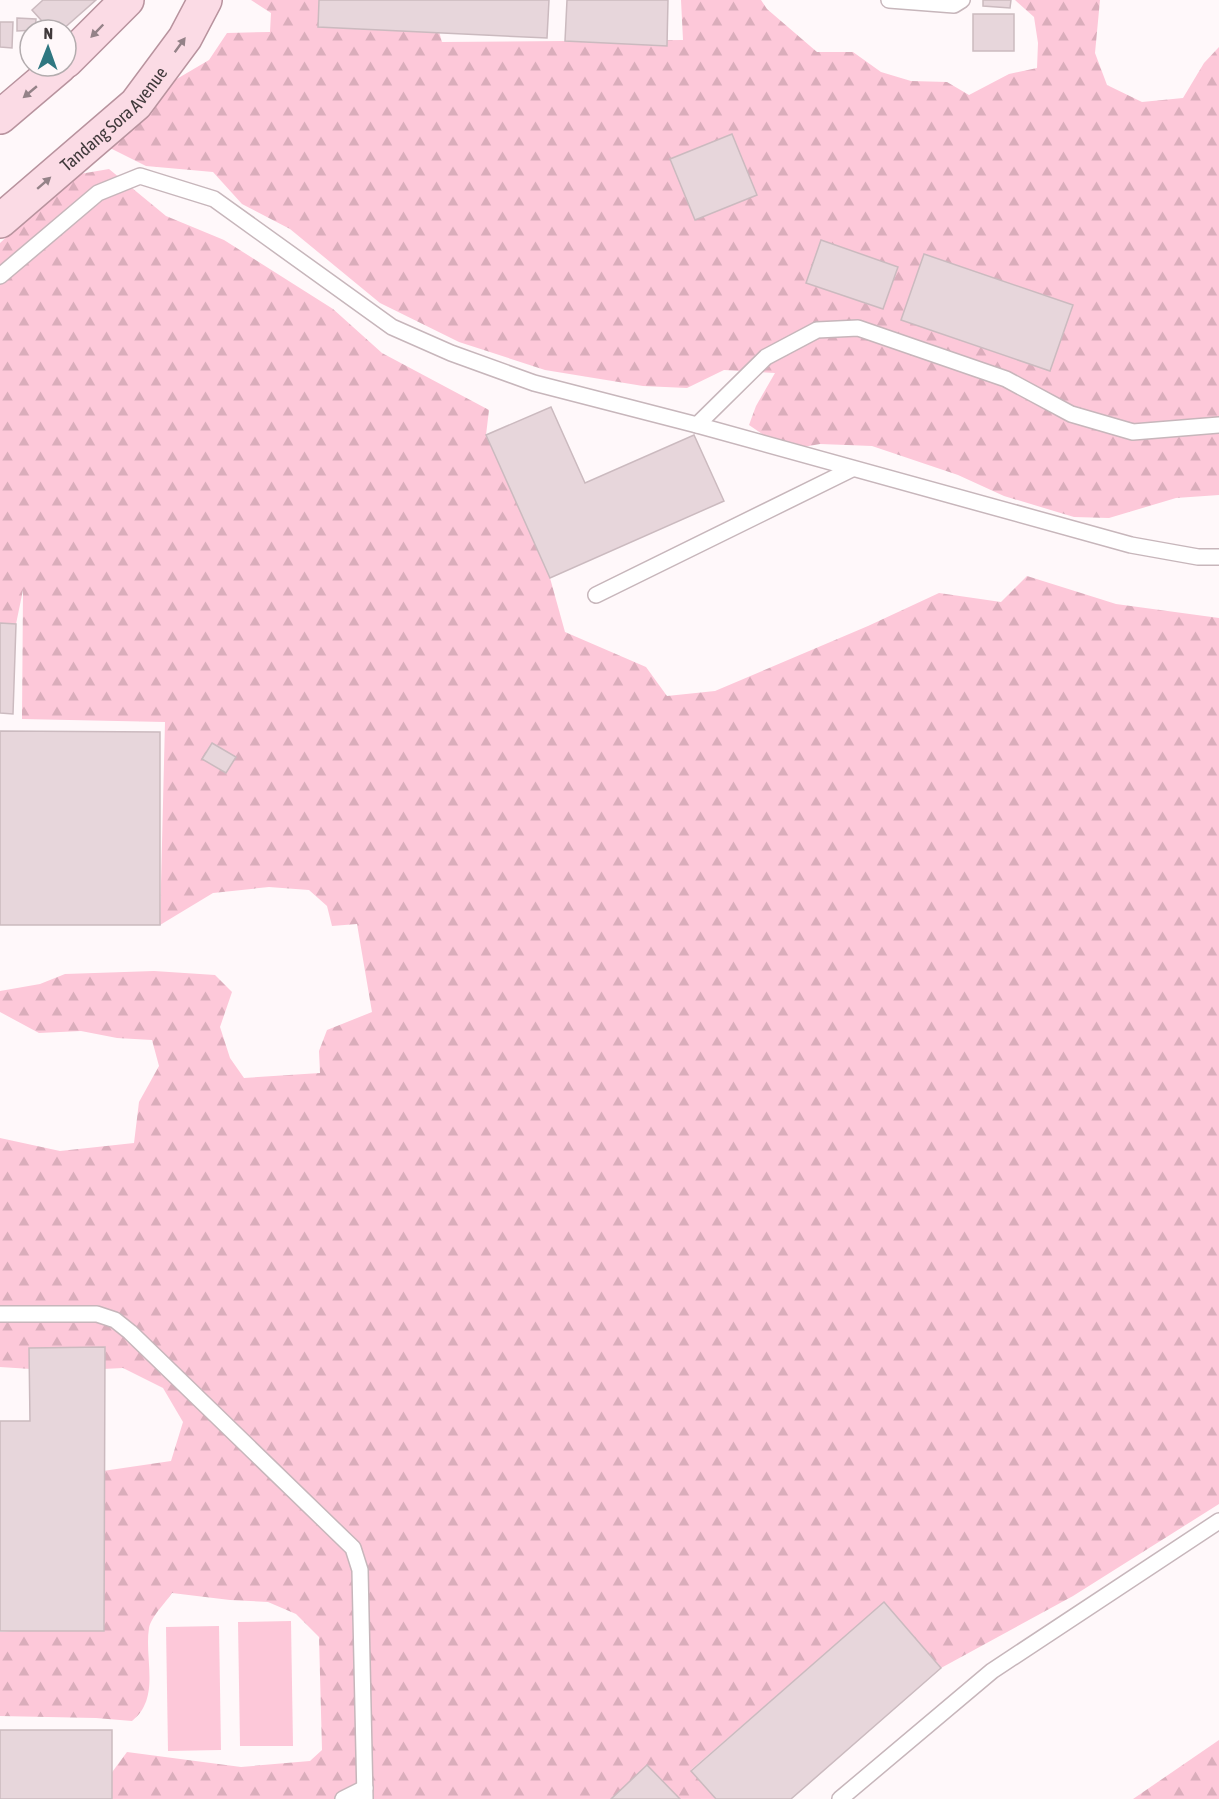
<svg xmlns="http://www.w3.org/2000/svg" width="1219" height="1799" viewBox="0 0 1219 1799" font-family="'Asap Condensed',sans-serif">
	<style>
		.forest { fill: url(#forest-firs) }
		.pitch { fill: #fdc8d9 }
		.building { fill: #e7d6db; stroke: #cbbabf; stroke-width: 1.5 }
		.lines { fill: none; stroke-linecap: round; stroke-linejoin: round }
		.lane-casing { stroke: #c7b6bb; stroke-width: 18 }
		.primary-casing { stroke: #b8939e; stroke-width: 36 }
		.lane { stroke: #fff; stroke-width: 15 }
		.primary { stroke: #fbdbe5; stroke-width: 33 }
		.oneway { fill: #948288 }
		.labels { text-anchor: middle; dominant-baseline: central; stroke-width: 4.5; stroke-linejoin: round; paint-order: stroke }
		.street-label { font-size: 18px; fill: #40393b; stroke: #fff8fa }
	</style>
	<defs>
		<pattern id="forest-firs" width="22" height="20" patternUnits="userSpaceOnUse" patternTransform="scale(1.5)"><rect width="22" height="20" fill="#fdc8d9"/><path d="M5 1l3.5 6h-7zM16 11l3.5 6h-7z" fill="#daadbb"/></pattern>
	</defs>
	<rect width="100%" height="100%" fill="#fff8fa"/>
	<!-- forest -->
	<g class="forest">
		<polygon points="251,0 430,0 442,42 683,40 681,0 761,0 767,9 817,52 853,52 881,72 911,81 947,82 969,95 1009,74 1037,68 1038,43 1034,17 1015,0 1100,0 1095,53 1107,85 1142,102 1183,98 1204,63 1219,47 1219,495 1176,498 1109,518 1074,517 1004,496 958,475 872,446 820,444 786,450 749,425 756,406 775,373 724,370 687,388 643,386 545,370 459,342 380,303 290,229 242,204 213,172 146,166 108,147 150,102 175,80 209,60 227,33 270,32 271,13"/>
		<path d="M109,169L166,216L224,240L333,309L382,353L489,410L486,435L550,578L565,632L646,667L667,696L715,691L868,626L939,593L1001,602L1027,576L1116,604L1219,618V1504L1073,1596L941,1668L883,1603L691,1770L716,1799H680L647,1765L611,1799H111L110,1775L127,1752L241,1767L310,1761L322,1750L319,1637L296,1614L268,1602L230,1600L172,1593C166,1602 151,1617 149,1628C144,1659 161,1698 132,1721L96,1718L0,1716V1632L92,1625L96,1472L171,1461L183,1422L163,1388L123,1368L62,1371L0,1367V1138L60,1151L134,1143L139,1102L159,1066L152,1040L117,1038L81,1031L39,1033L0,1012V991L40,984L65,974L154,971L215,975L232,992L220,1027L230,1058L244,1078L320,1073L319,1051L327,1030L372,1012L357,924L332,926L327,906L309,890L269,887L213,893L160,925L165,722L22,719L23,590L16,624L0,623V243L74,175Z"/>
		<polygon points="1219,1740 1219,1799 1133,1799"/>
	</g>
	<!-- pitch -->
	<g class="pitch">
		<polygon points="291,1621 293,1746 240,1746 238,1622"/>
		<polygon points="219,1626 221,1750 168,1751 166,1627"/>
	</g>
	<!-- building -->
	<g class="building">
		<polygon points="43,0 96,0 62,30 50,30 32,10"/>
		<polygon points="319,0 549,0 547,38 318,27"/>
		<polygon points="567,0 668,0 667,46 565,41"/>
		<polygon points="983,0 1011,0 1010,8 983,6"/>
		<rect x="973" y="14" width="41" height="37"/>
		<polygon points="17,18 36,19 35,30 17,31"/>
		<polygon points="0,22 13,22 12,48 0,47"/>
		<polygon points="732,134 757,195 695,220 670,159"/>
		<polygon points="821,240 898,267 883,309 806,283"/>
		<polygon points="924,254 1073,305 1050,371 901,320"/>
		<polygon points="551,407 585,483 694,435 724,501 550,578 486,435"/>
		<polygon points="0,623 16,624 13,714 0,713"/>
		<polygon points="0,731 160,732 160,925 0,925"/>
		<polygon points="212,743 236,757 226,773 202,759"/>
		<polygon points="105,1347 104,1631 0,1631 0,1421 30,1421 29,1348"/>
		<polygon points="884,1602 941,1668 791,1799 716,1799 691,1771"/>
		<rect x="0" y="1730" width="112" height="69"/>
		<polygon points="647,1765 680,1799 611,1799"/>
	</g>
	<g class="lines">
		<defs>
			<g id="lane">
				<polyline points="889,0 954,5 962,0"/>
				<polyline points="0,276 98,193 140,176 214,199 392,327 451,353 534,383 697,425 1131,545 1198,557 1219,557"/>
				<polyline points="697,425 766,357 817,330 858,328 1006,379 1071,414 1133,432 1219,425"/>
				<polyline points="596,595 852,469"/>
				<polyline points="0,1314 97,1314 115,1320 130,1332 353,1548 360,1570 365,1799"/>
				<polyline points="343,1799 365,1788"/>
				<polyline points="840,1799 992,1671 1219,1521"/>
			</g>
			<g id="primary">
				<polyline points="66,61 127,0"/>
				<polyline points="0,117 60,66"/>
				<path id="s1" d="M0,221L136,104L185,38L205,0"/>
			</g>
		</defs>
		<!-- lane casing -->
		<use href="#lane" class="lane-casing"/>
		<!-- primary casing -->
		<use href="#primary" class="primary-casing"/>
		<!-- lane -->
		<use href="#lane" class="lane"/>
		<!-- primary -->
		<use href="#primary" class="primary"/>
	</g>
	<!-- one-way arrows -->
	<defs><path id="oneway-solid" d="M-6-.8H1V-3.2L6.5 0L1 3.2V.8H-6Z" transform="scale(1.5)"/></defs>
	<g class="oneway">
		<use href="#oneway-solid" transform="translate(97 31) rotate(134)"/>
		<use href="#oneway-solid" transform="translate(180 45) rotate(-54)"/>
		<use href="#oneway-solid" transform="translate(30 92) rotate(140)"/>
		<use href="#oneway-solid" transform="translate(44 183) rotate(-41)"/>
	</g>
	<g class="labels">
		<!-- street labels -->
		<g class="street-label">
			<text stroke="none"><textPath href="#s1" startOffset="153">Tandang Sora Avenue</textPath></text>
		</g>
	</g>
	<!-- north arrow -->
	<g transform="translate(48 48) rotate(1)"><circle r="28" fill="#fff8fa" stroke="#b3acae" stroke-width="1.5"/>
	<path d="M0-4.5L10 22L0 15L-10 22Z" fill="#2f7781"/>
	<text y="-9" font-size="16" font-weight="bold" text-anchor="middle" fill="#40393b">N</text>
	</g>
</svg>
